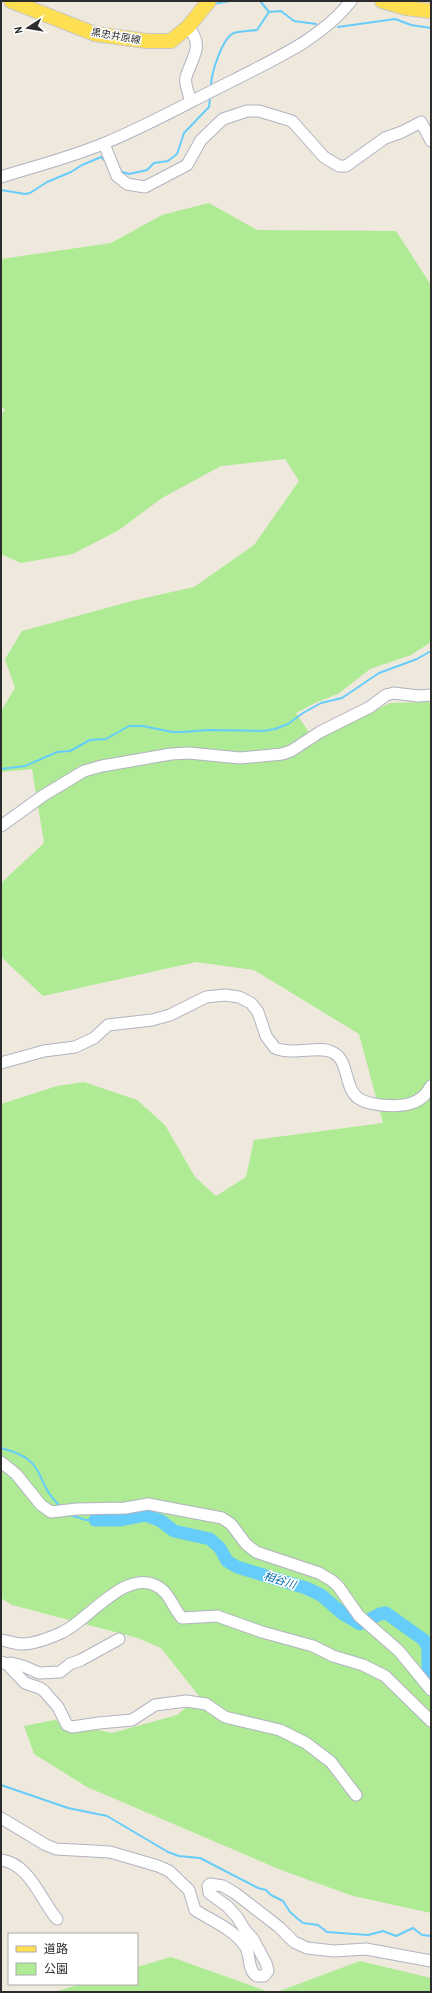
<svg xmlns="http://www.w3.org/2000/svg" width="432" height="1993" viewBox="0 0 432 1993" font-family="'Archivo Narrow','Noto Sans JP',sans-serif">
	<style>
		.green { fill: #aeeb94 }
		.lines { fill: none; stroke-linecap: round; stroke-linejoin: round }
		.stream { stroke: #66cdfb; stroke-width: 2 }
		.river { stroke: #66cdfb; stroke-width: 13 }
		.minor-casing { stroke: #b1b3c1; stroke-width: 13 }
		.major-casing { stroke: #c8c8c8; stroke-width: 16 }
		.minor { stroke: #fff; stroke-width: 11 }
		.major { stroke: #ffdf52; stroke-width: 14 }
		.labels { text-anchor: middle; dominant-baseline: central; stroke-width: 3; stroke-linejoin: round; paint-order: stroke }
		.street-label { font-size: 10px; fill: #2c2c2c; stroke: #fff }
		.water-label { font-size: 11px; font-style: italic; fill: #0069ac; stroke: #fff }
	</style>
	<rect width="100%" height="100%" fill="#efe8dd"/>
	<!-- green -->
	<g class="green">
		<polygon points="209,203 257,230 396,231 431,285 431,642 411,655 370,669 338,694 317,702 296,713 314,740 390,703 431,702 431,1913 353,1896 281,1870 87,1787 34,1754 24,1726 54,1720 112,1733 177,1715 199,1696 161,1648 138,1638 12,1605 1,1598 1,1104 57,1086 84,1082 137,1100 165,1125 195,1177 216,1196 246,1177 254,1140 383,1123 359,1034 254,970 196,962 43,996 1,957 1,883 44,843 32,769 1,772 1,711 15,688 5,659 22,631 132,601 194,587 254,545 299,481 285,459 221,466 162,498 119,530 73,554 21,563 1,554 1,415 5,410 1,406 1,259 111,243 162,215"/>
		<polygon points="171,1957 269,1992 54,1992 81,1984 137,1984 137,1967"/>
		<polygon points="360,1961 431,1978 431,1992 277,1992"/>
	</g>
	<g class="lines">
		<!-- stream -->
		<g class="stream">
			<polyline points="260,1 269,12 281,11 294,21 316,24"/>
			<polyline points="214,4 230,1"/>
			<polyline points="338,27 395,19 411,25 431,28"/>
			<path d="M211,84C212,72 222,38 234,33C241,31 250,31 257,30L269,12"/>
			<polyline points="119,171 129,174 147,170 154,163 168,161 177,154 184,133 209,107 210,98"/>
			<polyline points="1,190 25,194 30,193 47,182 71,172 82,165 101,157 106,162"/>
			<polyline points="1,769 25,766 57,752 70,751 90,740 106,739 129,726 143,726 172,732 183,732 208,730 263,731 275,729 288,724 303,713 321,703 342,698 379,673 417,659 431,651"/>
			<path d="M1,1448C51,1461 31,1480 61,1507"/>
			<polyline points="70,1515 86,1520 95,1520"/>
			<polyline points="1,1785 68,1808 107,1816 168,1852 179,1856 200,1858 258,1888 266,1890 271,1895 283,1901 290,1912 298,1919 303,1923 318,1925 327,1932 368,1935 383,1931 396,1936 413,1928 422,1935 431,1936"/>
		</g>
		<!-- river -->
		<polyline class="river" points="95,1520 119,1520 146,1515 161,1521 174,1531 210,1539 220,1548 227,1561 237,1567 306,1588 321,1595 343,1614 360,1624 380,1614 386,1613 424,1640 428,1648 428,1673 431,1676"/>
		<defs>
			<g id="minor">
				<path d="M188,27C205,46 192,57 186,77C184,84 189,94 191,101"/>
				<polyline points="104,144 117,176 127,184 145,187 187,165 201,140 223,119 247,111 259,111 292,121 324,157 339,166 346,166 385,138 402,132 421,122 431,141"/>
				<path d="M1,177C36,166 72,157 105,143C149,125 191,101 234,80C276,58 321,39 351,1"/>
				<polyline points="1,826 44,795 84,771 102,766 171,754 189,753 240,758 282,754 291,751 320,732 370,707 386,695 394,693 418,696 431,695"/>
				<path d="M1,1063L44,1051L75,1047L94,1038L108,1025L152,1020L170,1015L206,997L225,995L239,997L251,1003L258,1012L266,1036L275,1048C294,1056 318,1045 332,1052C350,1060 343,1086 358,1098C365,1103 373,1104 381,1105C401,1107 421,1106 431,1086"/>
				<polyline points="1,1462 16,1474 41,1505 51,1512 77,1509 125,1508 148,1504 222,1518 231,1524 246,1544 256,1552 319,1573 331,1580 338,1586 359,1616 399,1651 431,1690"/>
				<path d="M1,1640C8,1641 15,1644 22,1644C35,1644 52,1637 63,1632C89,1619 124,1571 155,1585C170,1592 172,1607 182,1618L217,1616L262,1632L313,1646L333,1656L363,1665L385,1676L431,1721"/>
				<polyline points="1,1662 7,1664 25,1683 40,1688 44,1691 58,1707 67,1725 72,1727 99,1723 132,1720 155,1705 186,1701 206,1704 225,1717 280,1730 306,1743 331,1762 356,1795"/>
				<polyline points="7,1664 11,1663 23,1666 39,1673 60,1672 70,1664 81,1660 119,1639"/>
				<path d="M1,1818L46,1845L56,1849L110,1852L158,1866L169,1871L189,1890L195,1910C212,1921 232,1928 245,1946C251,1954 247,1971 257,1976H264L268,1971L266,1963L253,1939L245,1930L237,1917L227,1906L209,1893L208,1886L210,1884L223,1886L235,1893L279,1927L294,1942L307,1948L334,1951L366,1949L431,1961"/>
				<path d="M1,1860C30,1864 40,1899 57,1919"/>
			</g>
			<g id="major">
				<polyline points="11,1 95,34 147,41 171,41 188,27 209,1"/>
				<polyline points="382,1 406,8 431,11"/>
			</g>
		</defs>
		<!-- minor casing -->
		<use href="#minor" class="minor-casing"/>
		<!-- major casing -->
		<use href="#major" class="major-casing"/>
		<!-- minor -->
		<use href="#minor" class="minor"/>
		<!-- major -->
		<use href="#major" class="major"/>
	</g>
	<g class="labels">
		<!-- street labels -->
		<g class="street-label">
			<text transform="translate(116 36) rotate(10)">黒忠井原線</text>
		</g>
		<!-- water labels -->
		<g class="water-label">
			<text transform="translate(280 1580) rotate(17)">相谷川</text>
		</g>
	</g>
	<!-- border -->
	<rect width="432" height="1993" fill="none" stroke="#2c2c2c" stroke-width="4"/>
	<!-- legend -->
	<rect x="8" y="1933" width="130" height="52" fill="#ffffff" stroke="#ababab"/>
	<rect x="16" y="1946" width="20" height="6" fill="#ffdf52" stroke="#ababab"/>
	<text x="44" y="1953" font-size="12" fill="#2c2c2c">道路</text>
	<rect x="16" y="1963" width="20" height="12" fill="#aeeb94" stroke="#ababab"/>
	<text x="44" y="1973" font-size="12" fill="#2c2c2c">公園</text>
	<!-- north arrow -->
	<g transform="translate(28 28) rotate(258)" stroke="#ffffff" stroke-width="3" paint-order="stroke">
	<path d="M0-3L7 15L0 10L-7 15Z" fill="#2c2c2c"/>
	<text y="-6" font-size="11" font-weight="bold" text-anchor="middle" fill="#2c2c2c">N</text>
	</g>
</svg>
